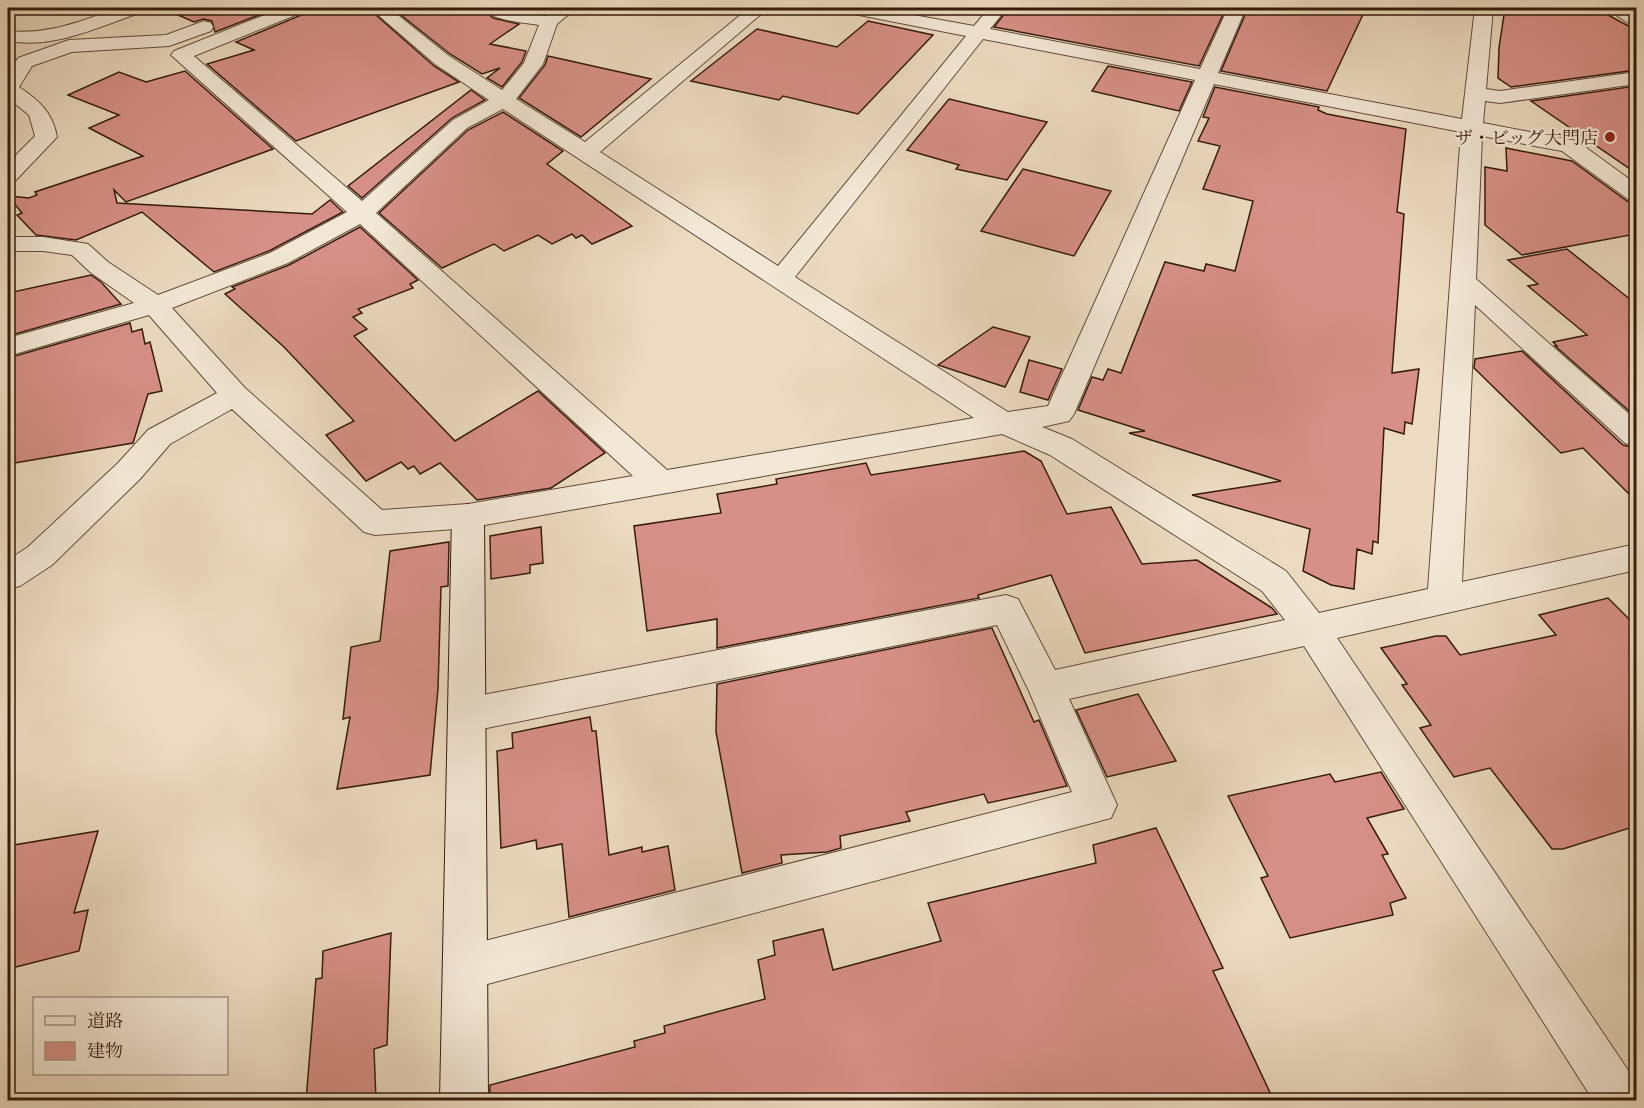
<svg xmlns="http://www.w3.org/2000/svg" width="1644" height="1108" viewBox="0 0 1644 1108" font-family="'EB Garamond','Noto Serif JP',serif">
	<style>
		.building { fill: #d79087; stroke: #351b0a; stroke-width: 1.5 }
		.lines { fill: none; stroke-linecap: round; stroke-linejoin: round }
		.street-casing { stroke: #634b38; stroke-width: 2 }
		.secondary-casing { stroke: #351b0a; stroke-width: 2 }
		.street { fill: #f3e8d7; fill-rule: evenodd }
		.secondary { fill: #f3e8d7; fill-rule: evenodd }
		.poi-dot { fill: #8f2418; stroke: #f3e8d7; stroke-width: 2 }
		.labels { text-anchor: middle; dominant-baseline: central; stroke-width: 4.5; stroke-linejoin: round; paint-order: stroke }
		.far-poi-label { font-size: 18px; fill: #351b0a; stroke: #f3e8d7; text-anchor: end }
	</style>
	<rect width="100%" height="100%" fill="#ecdbc1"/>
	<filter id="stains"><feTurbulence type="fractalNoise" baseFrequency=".00333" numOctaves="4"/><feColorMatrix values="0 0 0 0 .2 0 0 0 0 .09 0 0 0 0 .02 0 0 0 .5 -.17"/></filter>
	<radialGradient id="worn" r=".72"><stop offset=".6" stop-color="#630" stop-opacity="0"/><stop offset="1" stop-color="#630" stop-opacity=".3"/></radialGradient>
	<!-- building -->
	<g class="building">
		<polygon points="162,8 277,8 215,32 212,21 203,19 194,22"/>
		<polygon points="308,8 368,8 434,66 459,82 296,141 207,64 254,50 236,42 304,14"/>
		<polygon points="392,8 482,8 493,18 519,24 490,44 526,51 522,62 502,87 487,78 500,68 482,74 450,54"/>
		<polygon points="1009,8 1226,8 1199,66 994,27"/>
		<polygon points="1248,8 1366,8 1327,91 1221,71"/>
		<polygon points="1505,8 1595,8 1636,30 1636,70 1511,87 1498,78 1499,48"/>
		<polygon points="868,21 933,35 858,114 783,96 779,100 691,81 757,29 837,47"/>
		<polygon points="548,56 651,79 581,137 519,98 545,65"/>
		<polygon points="1108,66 1192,82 1179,111 1092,91"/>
		<polygon points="185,71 273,149 126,202 114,190 117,203 312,214 330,200 343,212 269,251 214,272 142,212 76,240 36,235 17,215 22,213 8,196 29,198 37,195 35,192 143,156 89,128 119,115 68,95 119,72 146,82"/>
		<polygon points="1636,86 1636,173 1531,101"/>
		<polygon points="1215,87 1319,107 1318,110 1327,114 1406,129 1397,212 1404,214 1392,373 1419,369 1412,424 1405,422 1404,434 1384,428 1378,543 1373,541 1372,554 1357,549 1354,589 1331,585 1303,571 1310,529 1192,495 1281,481 1129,433 1145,431 1078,410 1092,377 1103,380 1108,369 1121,373 1165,262 1204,271 1206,264 1235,271 1253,201 1203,189 1220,146 1198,141 1209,118 1203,117"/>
		<polygon points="471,90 485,100 452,118 362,198 348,186"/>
		<polygon points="949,99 999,111 1047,122 1007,180 956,169 959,165 907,150"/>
		<polygon points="503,112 563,151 547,164 632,226 592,244 582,235 576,238 572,234 552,244 538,235 504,251 494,244 442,268 379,213 468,130"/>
		<polygon points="1506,148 1572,161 1627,201 1636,203 1636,234 1522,255 1485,225 1485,167 1507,171"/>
		<polygon points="1023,169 1111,191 1074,256 981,231"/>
		<polygon points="360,227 418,280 410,284 413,288 358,309 362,313 353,317 367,329 354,336 455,441 538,391 605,453 551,488 477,500 440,463 420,474 414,466 408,469 401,462 366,481 326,435 354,421 284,347 225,294 235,289 232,287 289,265"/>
		<polygon points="1567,249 1636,304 1636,417 1555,346 1557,346 1553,342 1587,335 1528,286 1538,284 1508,260"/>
		<polygon points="91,275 101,282 121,304 8,336 8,293"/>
		<polygon points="130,323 132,332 142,329 145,344 150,342 162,391 148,394 133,443 8,464 8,358"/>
		<polygon points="993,327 1030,337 1005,387 938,365"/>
		<polygon points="1522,351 1623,445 1636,448 1636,501 1583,448 1561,453 1474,368 1475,359"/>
		<polygon points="1029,360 1062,369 1048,400 1020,392"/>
		<polygon points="1024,451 1041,461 1067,514 1111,507 1142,564 1197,560 1272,608 1277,614 1085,653 1051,575 978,595 979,598 717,648 717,619 647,631 634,526 721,513 717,494 777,484 776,479 866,463 871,475"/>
		<polygon points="541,527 543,563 530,565 530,573 491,579 490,536"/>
		<polygon points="449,542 448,586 441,587 438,689 430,775 337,789 350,717 343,719 351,647 380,641 390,551"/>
		<polygon points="1608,598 1636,626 1636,826 1563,849 1552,849 1490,768 1454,777 1420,728 1431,725 1402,685 1407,684 1381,648 1436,636 1446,636 1460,655 1556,635 1539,615"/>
		<polygon points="992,628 1034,722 1039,720 1067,786 988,803 984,794 906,812 910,821 840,836 841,848 827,852 781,855 782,863 742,873 716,732 717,684"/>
		<polygon points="1138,694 1176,761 1107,777 1076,710"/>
		<polygon points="590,717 592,731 596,731 609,855 642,847 642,852 668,846 675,890 569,917 562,844 537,849 536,840 501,848 497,751 513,748 512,733"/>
		<polygon points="1381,772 1404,809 1367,818 1388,854 1382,855 1406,898 1390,903 1393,915 1290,938 1261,878 1268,876 1228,796 1330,774 1335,782"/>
		<polygon points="1156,828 1223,968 1213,971 1274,1101 490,1101 490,1085 635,1047 634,1041 665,1033 664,1026 765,999 758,960 775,955 773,941 823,929 833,970 941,941 928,903 1096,863 1093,845"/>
		<polygon points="98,831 74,913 88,910 79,951 8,969 8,846"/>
		<polygon points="391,933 387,1045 374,1049 376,1101 306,1101 316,979 322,978 323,951"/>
	</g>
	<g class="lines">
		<defs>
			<g id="street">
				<path d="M120,8H145L142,12C98,27 55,49 8,41V31C51,35 79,21 120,8Z"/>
				<path d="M282,8H306L303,12L194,56L362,201L453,120L489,100L435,64L370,8H389L449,56L502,90L524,63L539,25C524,22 491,21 484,8H507L546,16L556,8H576L557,24L543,64L516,99L585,142L749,8H768L600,152L778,266L966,36L849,13L843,12L840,8H875L974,26L989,8H1007L990,29L1200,69L1228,8H1246L1218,73L1462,119L1475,8H1493L1486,89L1500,91L1636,72V84L1500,103L1485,101L1483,123L1577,141L1636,184V201L1628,199L1562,151L1482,136L1476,279L1636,420V446L1625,443L1475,305L1462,582L1636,544V570L1337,638L1636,1082V1100H1593L1304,646L1069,699L1117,805L1111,818L465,990L449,984L443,968L449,952L465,946L1072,792L1029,691L997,625L467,732L454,727L448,715L454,703L467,698L1006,595L1018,599L1055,670L1285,620L1262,591L1050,455L1002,434L468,528L375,535L364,532L232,409L170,444L140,479L52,565L20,586L8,589V560L28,547L118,463L148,430L217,393L149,315L8,356V338L134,303L90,272L72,255L43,251H8V237H43L88,244L108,262L158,295L270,253L347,212L171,55L174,51ZM983,39L1195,80L1048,406L1008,412L795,277ZM1214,84L1461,132L1428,589L1319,613L1286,571L1072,439L1042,427L1069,421L1074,414ZM503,109L974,418L667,470L376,213L467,128ZM360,224L633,476L468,504L382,510L245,388L172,308L288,263Z"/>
				<polygon points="1605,8 1626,8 1636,13 1636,25 1630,24"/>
				<path d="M204,21L211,23L213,27L211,31L169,46L72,52L32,66L19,87C39,100 53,113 57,137L16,180L8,182V163L35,136L29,115L8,98V74L18,58L69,40L166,35Z"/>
			</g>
			<polygon id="secondary" points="468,504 479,507 484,516 488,1100 440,1100 452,516 457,507"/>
		</defs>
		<!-- street casing -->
		<use href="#street" class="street-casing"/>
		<!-- secondary casing -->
		<use href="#secondary" class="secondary-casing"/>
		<!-- street -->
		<use href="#street" class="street"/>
		<!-- secondary -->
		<use href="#secondary" class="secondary"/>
	</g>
	<!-- markers -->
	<circle class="poi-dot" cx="1610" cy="137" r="6"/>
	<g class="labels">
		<!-- far-poi labels -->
		<g class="far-poi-label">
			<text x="1598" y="137">ザ・ビッグ大門店</text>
		</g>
	</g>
	<!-- margin -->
	<rect width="1644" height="1108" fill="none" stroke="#ecdbc1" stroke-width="30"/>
	<rect x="9" y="9" width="1626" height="1090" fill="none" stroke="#351b0a" stroke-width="3"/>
	<rect x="15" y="15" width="1614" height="1078" fill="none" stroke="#351b0a" stroke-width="1.5"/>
	<!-- legend -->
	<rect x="33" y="997" width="195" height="78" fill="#f3e8d7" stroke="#a79685" stroke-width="1.5"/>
	<rect x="45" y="1016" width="30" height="9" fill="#f3e8d7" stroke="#a79685" stroke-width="1.5"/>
	<text x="87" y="1027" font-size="18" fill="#351b0a">道路</text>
	<rect x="45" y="1042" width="30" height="18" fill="#d79087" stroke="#a79685" stroke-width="1.5"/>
	<text x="87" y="1057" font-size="18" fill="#351b0a">建物</text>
	<rect width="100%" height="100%" filter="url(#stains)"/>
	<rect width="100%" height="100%" fill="url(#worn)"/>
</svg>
